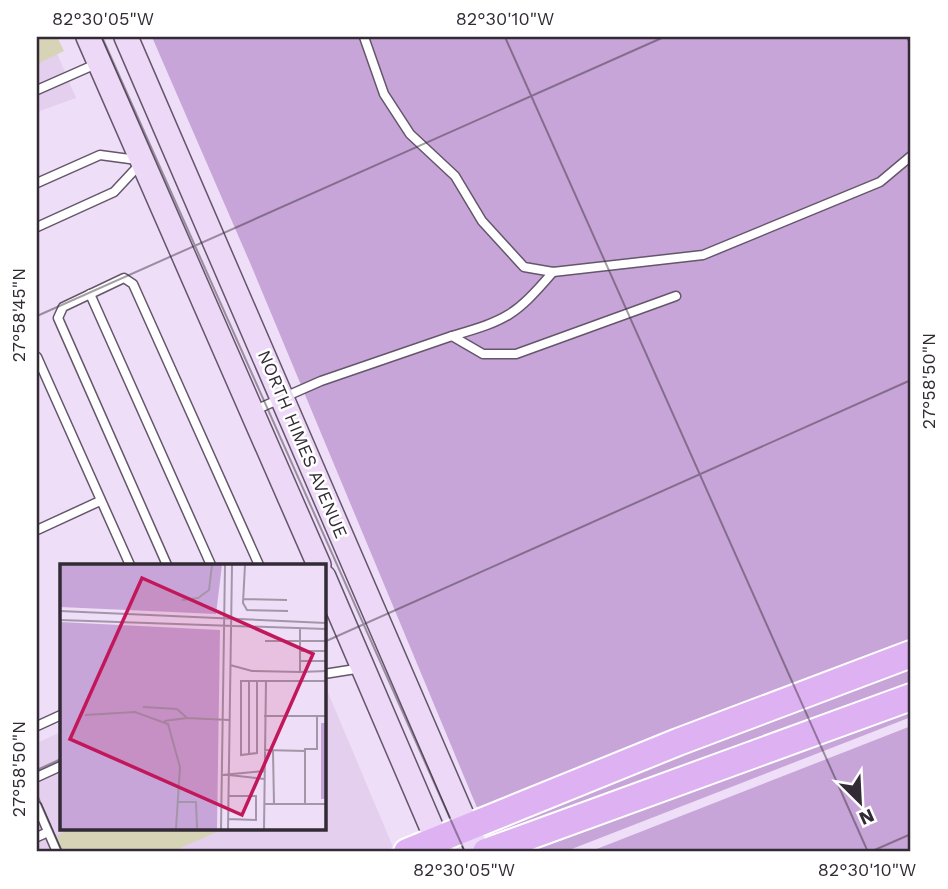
<svg xmlns="http://www.w3.org/2000/svg" width="948" height="889" viewBox="0 0 948 889" font-family="'Work Sans',sans-serif">
	<style>
		.built { fill: #e4d0ee }
		.green { fill: #c8a5d8 }
		.building { fill: #d6d3b7 }
		.lines { fill: none; stroke-linecap: round; stroke-linejoin: round }
		.lane-casing { stroke: #64566b; stroke-width: 11 }
		.secondary-casing { stroke: #64566b; stroke-width: 26 }
		.primary-casing { stroke: #fff; stroke-width: 30 }
		.lane { stroke: #fff; stroke-width: 8 }
		.secondary { stroke: #eed8f8; stroke-width: 23 }
		.primary { stroke: #deb2f2; stroke-width: 26 }
		.ticks { fill: none; stroke: #322b35; stroke-width: 2; stroke-opacity: 0.45 }
		.labels { text-anchor: middle; dominant-baseline: central; stroke-width: 5; stroke-linejoin: round; paint-order: stroke }
		.street-label { font-size: 18px; fill: #322b35; stroke: #fff }
		.inset-road { fill: none; stroke: #a396a9; stroke-width: 2 }
		.view { fill: #c2185b; fill-opacity: 0.15; stroke: #c2185b; stroke-width: 3.5 }
		.inset-edge { fill: none; stroke: #322b35; stroke-width: 3.5 }
		.neatline { fill: none; stroke: #322b35; stroke-width: 2.5 }
		.ticks-label { font-size: 18px; text-anchor: middle; fill: #322b35 }
	</style>
	<rect width="100%" height="100%" fill="#efdef7"/>
	<!-- built -->
	<g class="built">
		<polygon points="37,37 50,37 76,98 37,112"/>
		<polygon points="324,683 393,847 381,852 37,852 37,743 61,732 61,828 324,828"/>
	</g>
	<!-- green -->
	<g class="green">
		<polygon points="152,37 911,37 911,643 478,810 251,265"/>
		<polygon points="911,665 911,686 490,840 486,830"/>
		<polygon points="911,708 911,717 564,852 518,852"/>
		<polygon points="911,726 911,852 589,852"/>
	</g>
	<!-- building -->
	<g class="building">
		<polygon points="37,37 57,37 64,51 37,64"/>
		<polygon points="72,828 226,828 171,852 63,852 56,836"/>
	</g>
	<g class="lines">
		<defs>
			<g id="lane">
				<polyline points="364,37 384,94 410,134 455,176 482,221 524,267 553,272 703,255 880,182 911,156"/>
				<polyline points="37,90 96,64"/>
				<polyline points="37,183 100,155 137,160"/>
				<polyline points="37,227 114,192 141,163"/>
				<path d="M553,272C515,316 507,320 452,336L483,354H516L676,296"/>
				<polyline points="90,294 211,565"/>
				<polyline points="37,357 130,565"/>
				<polyline points="255,410 321,381 452,336"/>
				<polyline points="37,530 100,501"/>
				<polyline points="167,565 58,318 63,307 124,278 133,284 259,565"/>
				<polyline points="324,674 362,668"/>
				<polyline points="37,726 61,715"/>
				<polyline points="37,777 61,766"/>
				<polyline points="37,806 57,852"/>
				<polyline points="37,837 48,832"/>
			</g>
			<g id="secondary">
				<polyline points="88,37 319,565"/>
				<polyline points="126,37 478,852"/>
				<polyline points="324,577 442,852"/>
			</g>
			<g id="primary">
				<polyline points="407,852 678,742 911,654"/>
				<polyline points="486,852 911,697"/>
			</g>
		</defs>
		<!-- lane casing -->
		<use href="#lane" class="lane-casing"/>
		<!-- secondary casing -->
		<use href="#secondary" class="secondary-casing"/>
		<!-- primary casing -->
		<use href="#primary" class="primary-casing"/>
		<!-- lane -->
		<use href="#lane" class="lane"/>
		<!-- secondary -->
		<use href="#secondary" class="secondary"/>
		<!-- primary -->
		<use href="#primary" class="primary"/>
	</g>
	<!-- ticks -->
	<path class="ticks" d="M102,37L465,852M505,37L868,852M907,37L911,46M37,316L664,37M324,642L911,380M37,770L61,759M37,795L62,852M870,852L911,834"/>
	<g class="labels">
		<!-- street labels -->
		<g class="street-label">
			<text transform="translate(303 444) rotate(67)">NORTH HIMES AVENUE</text>
		</g>
	</g>
	<!-- overview -->
	<g transform="translate(60 564)">
		<rect width="266" height="266" fill="#efdef7"/>
		<path d="M0,1H162L156,50L0,43ZM0,58L160,66L157,265H0ZM261,159H266V235H261Z" fill="#c8a5d8"/>
		<path class="inset-road" d="M185,1L183,39L187,46L228,47M184,35L227,36M122,36L138,34L149,26L152,1M0,47L266,59M0,56L266,65M205,77H266M240,87H266M240,97H266M170,101L192,107L240,108V65M240,108L266,107M189,117V191M197,117V189L181,191V117H206M83,143L117,145L127,154L104,157M25,151L75,148L108,160L120,203L116,265M204,152H257M127,154L169,156M204,186L245,187M213,187L214,240M162,211L204,207M169,211L204,215M117,238H136L137,264M204,240H266M245,240V185H257V152H266M168,255L196,256V232H169M161,265L165,1M168,265L172,1M204,265L206,117H266"/>
		<path class="view" d="M82,14L253,90L182,251L10,175Z"/>
		<rect width="266" height="266" class="inset-edge"/>
	</g>
	<!-- border -->
	<rect width="948" height="889" fill="none" stroke="#ffffff" stroke-width="77"/>
	<!-- north arrow -->
	<g transform="translate(860 802) rotate(156)" stroke="#ffffff" stroke-width="5" paint-order="stroke">
	<path d="M0-5L12 26L0 18L-12 26Z" fill="#322b35"/>
	<text y="-10" font-size="19" font-weight="bold" text-anchor="middle" fill="#322b35">N</text>
	</g>
	<rect x="38" y="38" width="871" height="812" class="neatline"/>
	<g class="ticks-label">
		<text x="103" y="25">82°30'05"W</text>
		<text x="505" y="25">82°30'10"W</text>
		<text transform="translate(19 315) rotate(-90)" y="6">27°58'45"N</text>
		<text transform="translate(929 381) rotate(-90)" y="6">27°58'50"N</text>
		<text transform="translate(19 769) rotate(-90)" y="6">27°58'50"N</text>
		<text x="464" y="876">82°30'05"W</text>
		<text x="867" y="876">82°30'10"W</text>
	</g>
</svg>
